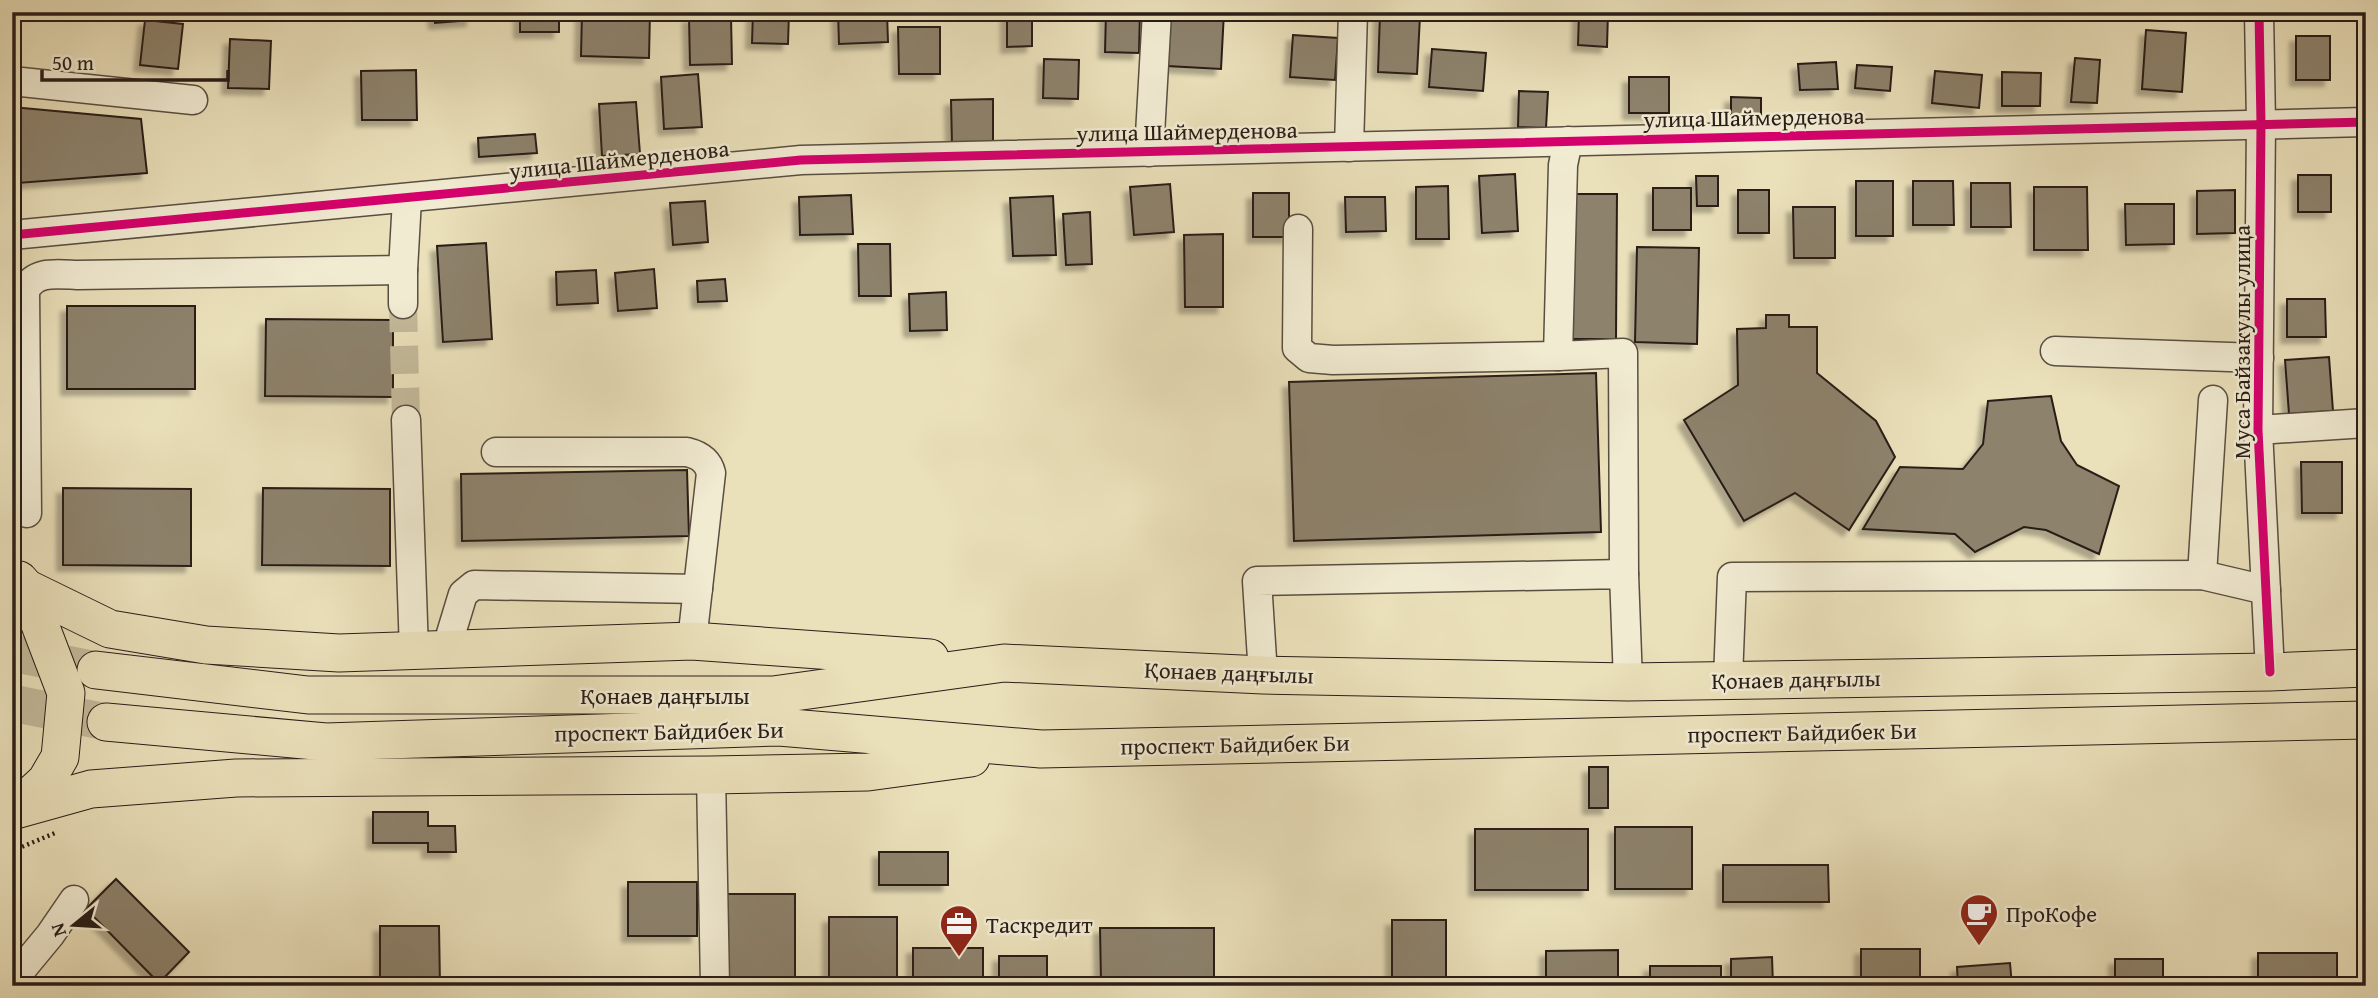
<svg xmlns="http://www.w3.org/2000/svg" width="2378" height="998" viewBox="0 0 2378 998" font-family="'Gentium Book Plus',serif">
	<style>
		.building { fill: #8d826c; stroke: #291d18; stroke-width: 2; filter: url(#shadow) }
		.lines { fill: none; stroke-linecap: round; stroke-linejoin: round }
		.minor-tunnel { stroke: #c3b99a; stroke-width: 28; stroke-dasharray: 28 14; stroke-linecap: butt }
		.major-tunnel { stroke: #c3b99a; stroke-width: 37; stroke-dasharray: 37 18; stroke-linecap: butt }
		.minor-casing { stroke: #594e40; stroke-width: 31 }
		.major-casing { stroke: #291d18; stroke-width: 39 }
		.path { stroke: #291d18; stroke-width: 4.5; stroke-dasharray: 2 3.5; stroke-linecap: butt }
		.minor { stroke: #f1ebd2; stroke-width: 28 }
		.major { stroke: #eae0ba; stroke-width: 37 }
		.cycleway-casing { stroke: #f1ebd2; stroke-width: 13 }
		.cycleway { stroke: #d6006c; stroke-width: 9 }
		.labels { text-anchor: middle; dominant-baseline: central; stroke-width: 5; stroke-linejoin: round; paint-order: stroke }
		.street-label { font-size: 23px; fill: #291d18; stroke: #f1ebd2 }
		.poi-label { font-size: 23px; fill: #291d18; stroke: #f1ebd2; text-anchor: start }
	</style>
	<defs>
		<filter id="shadow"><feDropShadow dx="-6" dy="6" stdDeviation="2" flood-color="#0004"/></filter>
	</defs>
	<rect width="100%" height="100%" fill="#eae0ba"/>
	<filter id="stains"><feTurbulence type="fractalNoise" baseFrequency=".00286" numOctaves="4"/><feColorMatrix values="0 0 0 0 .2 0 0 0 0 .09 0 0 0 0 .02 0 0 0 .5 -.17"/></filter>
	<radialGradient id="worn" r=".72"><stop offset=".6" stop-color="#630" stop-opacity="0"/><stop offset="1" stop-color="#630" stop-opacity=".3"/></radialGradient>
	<!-- building -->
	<g class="building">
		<polygon points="434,12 472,12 472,20 435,23"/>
		<rect x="520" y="12" width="39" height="20"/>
		<polygon points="582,12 650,12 649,58 581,56"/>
		<polygon points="753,12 789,12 788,44 752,43"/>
		<polygon points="838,12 887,12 888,42 839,44"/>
		<polygon points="1007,12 1032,12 1032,46 1007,47"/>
		<polygon points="1106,12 1140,12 1139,53 1105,52"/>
		<polygon points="1170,12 1224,12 1221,69 1167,66"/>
		<polygon points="1579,12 1608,12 1607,47 1578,45"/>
		<polygon points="1380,14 1420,16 1417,74 1378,72"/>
		<polygon points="689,17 731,17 732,64 690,65"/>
		<polygon points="145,20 183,24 178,69 140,65"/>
		<polygon points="898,27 940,27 940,74 899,74"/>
		<polygon points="2146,30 2186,33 2182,92 2142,89"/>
		<polygon points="1293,35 1338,38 1335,80 1290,77"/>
		<rect x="2296" y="36" width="34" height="44"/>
		<polygon points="230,39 271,41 269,89 228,88"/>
		<polygon points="1432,49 1486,53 1483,91 1429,87"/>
		<polygon points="2075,58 2100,60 2097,103 2071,102"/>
		<polygon points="1044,59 1079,60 1078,99 1043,98"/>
		<polygon points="1836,62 1838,89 1800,90 1798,64"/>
		<polygon points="1857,65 1892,67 1890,91 1855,88"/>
		<polygon points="416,70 417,120 362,120 361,71"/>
		<polygon points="1935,71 1982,75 1979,108 1932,103"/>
		<polygon points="2002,72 2041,73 2040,106 2002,106"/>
		<polygon points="698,74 702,127 664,129 661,77"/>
		<rect x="1629" y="77" width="40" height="36"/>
		<polygon points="1519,91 1548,92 1546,128 1518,127"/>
		<polygon points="1731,97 1761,98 1761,133 1731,132"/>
		<polygon points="993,99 993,146 952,146 951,100"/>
		<polygon points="636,102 640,154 602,156 599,104"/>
		<polygon points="12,107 141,119 147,173 18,183"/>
		<polygon points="535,134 537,153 479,157 478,138"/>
		<polygon points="1515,174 1518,231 1482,233 1479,176"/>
		<rect x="2298" y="175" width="33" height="37"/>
		<polygon points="1696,176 1718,176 1718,206 1697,206"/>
		<rect x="1856" y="181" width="37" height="55"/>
		<polygon points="1913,181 1953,181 1954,225 1913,225"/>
		<polygon points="1971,183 2010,183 2011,227 1971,227"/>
		<polygon points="1170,184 1174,232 1134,235 1130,187"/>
		<polygon points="1448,186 1449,239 1416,239 1416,187"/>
		<polygon points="2034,187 2087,187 2088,250 2034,250"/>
		<rect x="1653" y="188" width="38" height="42"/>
		<rect x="1738" y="190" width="31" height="43"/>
		<polygon points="2235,190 2235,233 2197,234 2197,191"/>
		<rect x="1253" y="193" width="36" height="44"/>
		<polygon points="1568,194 1617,194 1616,339 1568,339"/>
		<polygon points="851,195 853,234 800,235 799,197"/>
		<polygon points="1053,196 1056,255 1013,256 1010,198"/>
		<polygon points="1345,197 1385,197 1386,231 1346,232"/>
		<polygon points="705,201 708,242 673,245 670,203"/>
		<polygon points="2125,204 2174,204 2174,244 2126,245"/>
		<polygon points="1793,207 1835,207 1835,258 1794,258"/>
		<polygon points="1090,212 1092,264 1066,265 1063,214"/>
		<polygon points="1223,234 1223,307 1185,307 1184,235"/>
		<polygon points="486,243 492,339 443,342 437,246"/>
		<polygon points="858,244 890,244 891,296 859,296"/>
		<polygon points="1637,247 1699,248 1697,344 1635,342"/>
		<polygon points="654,269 657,308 618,311 615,273"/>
		<polygon points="596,270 598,303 557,305 556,272"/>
		<polygon points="725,279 727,301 698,302 697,281"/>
		<polygon points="946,292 947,330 910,331 909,294"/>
		<polygon points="2287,299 2325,299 2326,337 2287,337"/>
		<rect x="67" y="306" width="128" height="83"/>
		<polygon points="1766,315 1789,315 1789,327 1817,327 1817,373 1876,421 1895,457 1849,530 1795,493 1744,521 1684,420 1738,385 1737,329 1766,328"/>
		<polygon points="266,319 393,320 393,397 265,396"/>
		<polygon points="2329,357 2333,411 2289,414 2285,360"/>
		<polygon points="1596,373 1601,532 1294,541 1289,382"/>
		<polygon points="2051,396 2061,441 2077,465 2119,486 2099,554 2046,530 2024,527 1975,552 1955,534 1863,529 1900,467 1963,469 1983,444 1988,401"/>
		<polygon points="2301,462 2342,462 2342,513 2302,513"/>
		<polygon points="687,470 689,536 462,541 461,474"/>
		<polygon points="63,488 191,489 191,566 63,565"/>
		<polygon points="263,488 390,489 390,566 262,565"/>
		<rect x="1589" y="767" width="19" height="41"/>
		<polygon points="373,812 428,812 428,826 455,826 456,852 428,852 428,843 373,843"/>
		<rect x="1615" y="827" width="77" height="62"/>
		<rect x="1475" y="829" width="113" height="61"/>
		<rect x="879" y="852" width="69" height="33"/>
		<polygon points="1723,865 1828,865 1829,902 1723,902"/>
		<polygon points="116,879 189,952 159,983 86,909"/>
		<rect x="628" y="882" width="69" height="54"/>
		<rect x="727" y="894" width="68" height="92"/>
		<rect x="829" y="917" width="68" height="68"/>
		<rect x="1392" y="920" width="54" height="66"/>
		<polygon points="380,926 439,926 440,986 380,986"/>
		<polygon points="1100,928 1214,928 1214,982 1101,982"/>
		<rect x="913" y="948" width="70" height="38"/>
		<rect x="1861" y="949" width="59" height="37"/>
		<polygon points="1618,950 1618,986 1546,986 1546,951"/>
		<rect x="2258" y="953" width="79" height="33"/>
		<rect x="999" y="956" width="48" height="30"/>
		<polygon points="1772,957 1773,986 1731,986 1731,959"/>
		<rect x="2115" y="959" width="48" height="27"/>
		<polygon points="2010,963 2012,986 1958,986 1957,967"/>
		<rect x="1650" y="966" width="71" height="20"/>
	</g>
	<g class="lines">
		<!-- minor-tunnel -->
		<polyline class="minor-tunnel" points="403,304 406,420"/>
		<!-- major-tunnel -->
		<g class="major-tunnel">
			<polyline points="12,653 96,670"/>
			<polyline points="12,703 106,722"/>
		</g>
		<defs>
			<g id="minor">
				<polyline points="2259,12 2261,124 2258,430 2270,672"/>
				<polyline points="12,81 193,100"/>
				<polyline points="1568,141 1563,165 1558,356 1623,353 1624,574"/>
				<polyline points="1349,147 1353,12"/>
				<polyline points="1149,152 1157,12"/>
				<polyline points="1298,229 1297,348 1309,358 1333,360 1558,356"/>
				<polyline points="12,235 801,160 2366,122"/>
				<polyline points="403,270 403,304"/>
				<polyline points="2055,351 2259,358"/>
				<polyline points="406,420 414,651"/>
				<polyline points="2258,430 2366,423"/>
				<path d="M496,452H687C699,455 708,460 711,473L692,641"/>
				<path d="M27,513L25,291C34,270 57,274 77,275L403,270L407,199"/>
				<polyline points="2202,575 2213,400"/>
				<polyline points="446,650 463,594 474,585 698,589"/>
				<polyline points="1263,675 1257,581 1624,574 1628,682"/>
				<polyline points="1728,679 1732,577 2202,575 2266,590"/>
				<polyline points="711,775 715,986"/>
				<polyline points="12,981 50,935 74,900"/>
			</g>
			<g id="major">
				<polyline points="26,588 110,629 206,645 339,653 692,641 930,658"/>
				<polyline points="96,670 308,695 773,695 1004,663 1263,675 1628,682 2270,672 2366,668"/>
				<polyline points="106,722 326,742 779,727 1041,749 2366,720"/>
				<polyline points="16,809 46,781 60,757 66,693 26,588 19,580"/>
				<polyline points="12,811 91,789 236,778 711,775 868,772 971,758"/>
			</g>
		</defs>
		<!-- minor casing -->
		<use href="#minor" class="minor-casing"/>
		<!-- major casing -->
		<use href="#major" class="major-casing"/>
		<!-- path -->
		<g class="path">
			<polyline points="12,706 18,736 12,734"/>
			<polyline points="12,851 55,833"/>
		</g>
		<!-- minor -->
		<use href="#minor" class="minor"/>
		<!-- major -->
		<use href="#major" class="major"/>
		<defs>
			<g id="cycleway">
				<polyline points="2259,12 2261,124 2258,430 2270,672"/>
				<polyline points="12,235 801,160 2366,122"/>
			</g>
		</defs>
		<!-- cycleway casing -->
		<use href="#cycleway" class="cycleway-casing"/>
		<!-- cycleway -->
		<use href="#cycleway" class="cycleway"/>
	</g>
	<!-- icons -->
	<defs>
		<symbol id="cafe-pin" viewBox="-11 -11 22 30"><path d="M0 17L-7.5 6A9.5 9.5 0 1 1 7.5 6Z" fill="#8f2418" stroke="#f1ebd2"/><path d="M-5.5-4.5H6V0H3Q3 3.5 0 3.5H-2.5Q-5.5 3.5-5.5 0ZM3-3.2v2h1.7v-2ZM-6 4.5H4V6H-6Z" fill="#fff"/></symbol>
		<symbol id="office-pin" viewBox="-11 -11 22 30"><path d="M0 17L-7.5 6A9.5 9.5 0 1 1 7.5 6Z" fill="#8f2418" stroke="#f1ebd2"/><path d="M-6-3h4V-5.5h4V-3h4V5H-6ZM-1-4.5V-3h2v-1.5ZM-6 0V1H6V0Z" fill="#fff"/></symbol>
	</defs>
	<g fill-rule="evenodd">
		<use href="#cafe-pin" x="1957" y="891" width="44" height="60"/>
		<use href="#office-pin" x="937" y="902" width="44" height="60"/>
	</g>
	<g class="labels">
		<!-- street labels -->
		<g class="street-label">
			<text transform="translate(1754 117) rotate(-1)">улица Шаймерденова</text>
			<text transform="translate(1187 131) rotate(-1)">улица Шаймерденова</text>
			<text transform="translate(619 159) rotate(-6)">улица Шаймерденова</text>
			<text transform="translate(2241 342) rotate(-90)">Муса Байзакулы улица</text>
			<text transform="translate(1229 672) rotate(2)">Қонаев даңғылы</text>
			<text transform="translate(1796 679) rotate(-1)">Қонаев даңғылы</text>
			<text x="665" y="695">Қонаев даңғылы</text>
			<text transform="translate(669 731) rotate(-1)">проспект Байдибек Би</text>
			<text transform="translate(1802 732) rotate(-1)">проспект Байдибек Би</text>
			<text transform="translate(1235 744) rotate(-1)">проспект Байдибек Би</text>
		</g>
		<!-- poi labels -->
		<g class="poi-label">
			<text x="2006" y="913">ПроКофе</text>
			<text x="986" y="924">Таскредит</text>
		</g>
	</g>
	<!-- margin -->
	<rect width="2378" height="998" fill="none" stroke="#eae0ba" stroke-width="42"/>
	<rect x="14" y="14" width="2350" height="970" fill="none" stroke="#291d18" stroke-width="3.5"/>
	<rect x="21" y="21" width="2336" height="956" fill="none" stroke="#291d18" stroke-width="2"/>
	<!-- north arrow -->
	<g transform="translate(74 925) rotate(252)" stroke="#f1ebd2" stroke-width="5" paint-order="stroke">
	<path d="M0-5L12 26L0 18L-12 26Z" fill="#291d18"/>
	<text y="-10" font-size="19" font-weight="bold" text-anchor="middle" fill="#291d18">N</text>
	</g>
	<!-- scale -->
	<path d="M42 70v10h186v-10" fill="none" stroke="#291d18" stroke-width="3.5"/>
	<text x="52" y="70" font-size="21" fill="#291d18" stroke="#f1ebd2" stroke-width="5" paint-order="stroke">50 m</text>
	<rect width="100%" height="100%" filter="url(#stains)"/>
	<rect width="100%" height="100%" fill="url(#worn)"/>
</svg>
